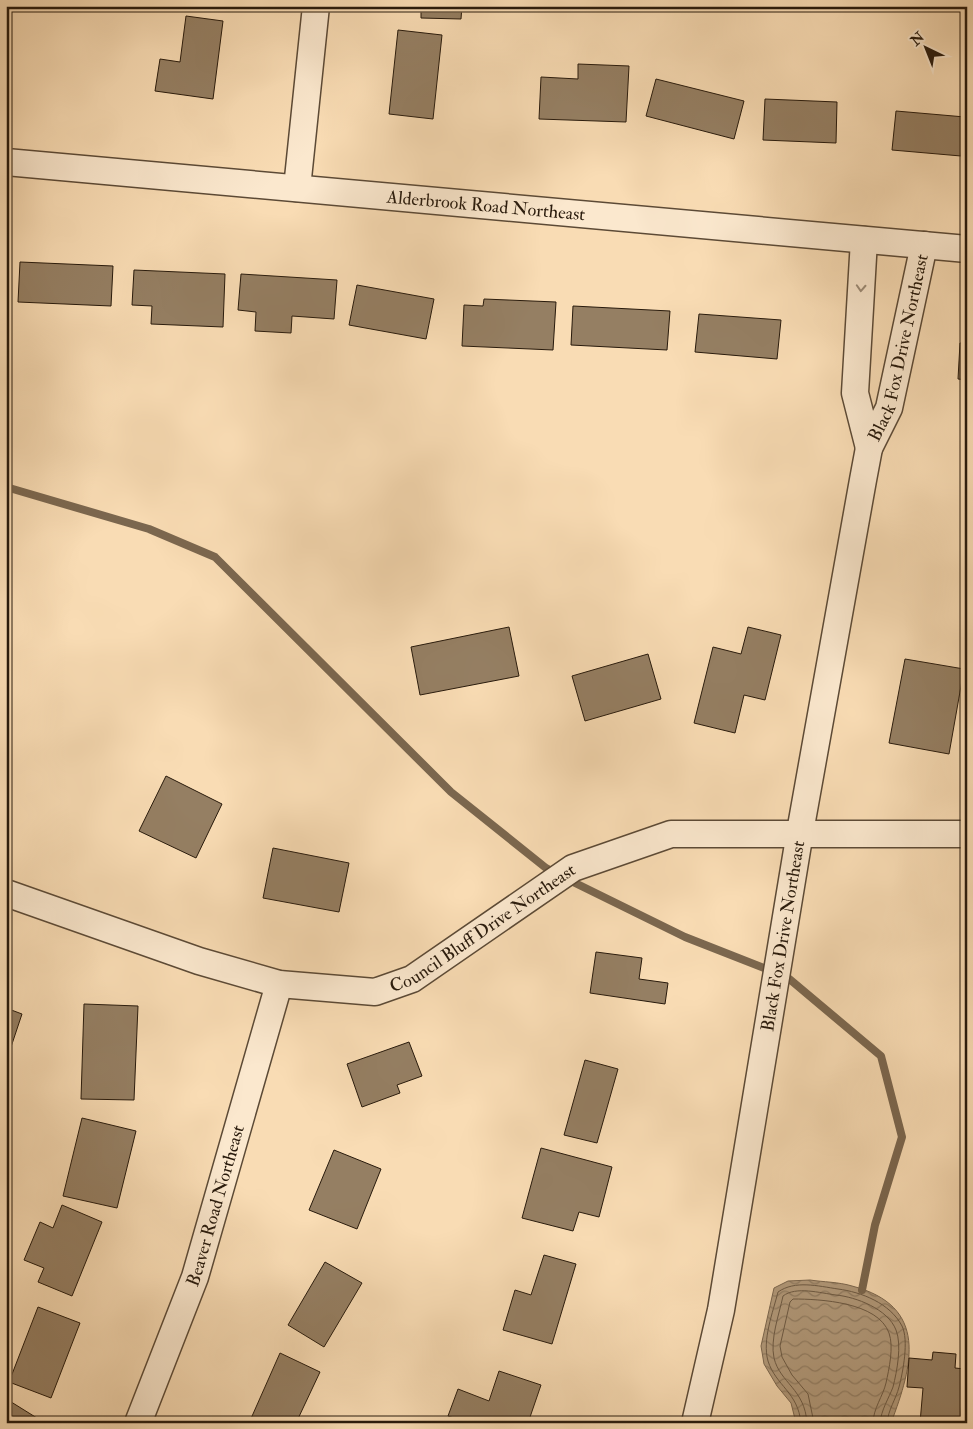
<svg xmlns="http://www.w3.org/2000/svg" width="973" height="1429" viewBox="0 0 973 1429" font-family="'IM FELL Double Pica',serif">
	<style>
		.water { fill: url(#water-waves); stroke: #7b674f }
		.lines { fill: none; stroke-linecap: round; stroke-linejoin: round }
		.shore { stroke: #6d5a44; stroke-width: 1 }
		.stream { stroke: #7b674f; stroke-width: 8 }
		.building { fill: #957f63; stroke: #281a0c }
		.minor-casing { stroke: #5c4a36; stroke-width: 29 }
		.minor { stroke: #fbe8ce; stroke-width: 26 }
		.oneway { stroke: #9c8b77 }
		.labels { text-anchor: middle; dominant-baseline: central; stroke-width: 4.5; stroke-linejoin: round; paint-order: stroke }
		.street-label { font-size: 18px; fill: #281a0c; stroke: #fbe8ce }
	</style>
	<defs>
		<pattern id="water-waves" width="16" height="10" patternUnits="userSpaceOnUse" patternTransform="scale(1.25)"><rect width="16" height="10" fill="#b29a7b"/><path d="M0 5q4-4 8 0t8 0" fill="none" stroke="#917d63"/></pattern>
	</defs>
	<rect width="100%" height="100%" fill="#f9dcb4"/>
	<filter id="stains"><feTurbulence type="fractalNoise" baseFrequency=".004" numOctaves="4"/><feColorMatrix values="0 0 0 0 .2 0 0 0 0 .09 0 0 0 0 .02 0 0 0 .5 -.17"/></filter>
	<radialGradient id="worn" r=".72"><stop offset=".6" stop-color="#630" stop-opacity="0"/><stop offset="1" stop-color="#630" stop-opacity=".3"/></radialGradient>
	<!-- water -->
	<path class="water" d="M810,1280C823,1282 839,1282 852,1286C929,1306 913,1365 891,1423H796L791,1403L777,1386L764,1364L761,1346L774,1288L788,1281Z"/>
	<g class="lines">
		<!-- shore -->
		<g class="shore">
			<path d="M801,1423C798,1392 776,1386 768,1361C762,1340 773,1312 778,1292C795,1280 818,1286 838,1289C861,1292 890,1303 902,1326C909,1340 903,1372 899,1387C896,1399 888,1410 887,1423"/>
			<path d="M807,1423C805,1389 780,1383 774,1358C770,1339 779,1315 783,1296C796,1286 820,1293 836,1295C856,1297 888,1309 896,1330C902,1345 897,1371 893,1387C889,1398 881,1410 880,1423"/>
			<path d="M814,1423L808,1394L792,1375L782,1357L780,1346L790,1302L793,1299C820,1299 878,1302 889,1333C894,1347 889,1369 886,1383C883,1396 873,1409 873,1423"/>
		</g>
		<!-- stream -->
		<g class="stream">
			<polyline points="6,487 149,529 215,557 451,792 546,868 557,874"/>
			<polyline points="567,879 685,937 787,977 881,1056 902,1137 875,1225 862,1290"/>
		</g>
	</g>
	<!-- building -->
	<g class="building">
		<polygon points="421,6 462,6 461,19 421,18"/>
		<polygon points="186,16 223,21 213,99 155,91 160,59 180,62"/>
		<polygon points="398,30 442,35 433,119 389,114"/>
		<polygon points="578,64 629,66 626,122 539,119 541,77 578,79"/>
		<polygon points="656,79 744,101 734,139 646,116"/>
		<polygon points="765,99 837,102 836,143 763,140"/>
		<polygon points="896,111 965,117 961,156 892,150"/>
		<polygon points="20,262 113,266 111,306 18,302"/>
		<polygon points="134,270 225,274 223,327 151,324 152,306 132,305"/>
		<polygon points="241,274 337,280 334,319 292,316 291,333 255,331 256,312 238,310"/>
		<polygon points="357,285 434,299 426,339 349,325"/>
		<polygon points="484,299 556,302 553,350 462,346 464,305 483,306"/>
		<polygon points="573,306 670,311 667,350 571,345"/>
		<polygon points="699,314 781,320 777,359 695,352"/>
		<polygon points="960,343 967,343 967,380 958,379"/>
		<polygon points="509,627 519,676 420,695 411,647"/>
		<polygon points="748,627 781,635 765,700 744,695 735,733 694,723 713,647 741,654"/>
		<polygon points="648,654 661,699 585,721 572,676"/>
		<polygon points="905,659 964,669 949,754 889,743"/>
		<polygon points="166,776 222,804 196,858 139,831"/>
		<polygon points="273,848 349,863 339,912 263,898"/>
		<polygon points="596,952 642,958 639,979 668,983 665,1004 590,993"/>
		<polygon points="84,1004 138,1006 134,1100 81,1099"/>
		<polygon points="6,1008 22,1014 8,1056 6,1055"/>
		<polygon points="409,1042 422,1076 397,1085 400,1093 362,1107 347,1064"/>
		<polygon points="585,1060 618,1069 597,1143 564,1135"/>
		<polygon points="82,1118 136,1131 117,1208 63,1196"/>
		<polygon points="541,1148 612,1167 599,1217 579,1212 573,1231 522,1218"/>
		<polygon points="334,1150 381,1169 357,1229 309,1210"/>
		<polygon points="62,1205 102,1222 72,1296 38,1282 44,1268 24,1260 40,1222 53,1228"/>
		<polygon points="544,1255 576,1264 552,1344 503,1330 515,1290 531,1295"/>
		<polygon points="325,1262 362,1283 324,1347 288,1325"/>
		<polygon points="38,1307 80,1323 51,1398 9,1382"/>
		<polygon points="933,1352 956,1354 955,1368 965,1369 960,1423 920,1423 923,1388 907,1387 909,1358 932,1360"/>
		<polygon points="280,1353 320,1372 296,1423 249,1423"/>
		<polygon points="499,1371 541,1385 528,1423 469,1423 448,1416 458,1389 489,1401"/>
		<polygon points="8,1400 45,1423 6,1423"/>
	</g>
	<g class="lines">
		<defs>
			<g id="minor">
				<path id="s1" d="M6,162L967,249"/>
				<polyline points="297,188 316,6"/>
				<polyline points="864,240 855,393 869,448"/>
				<path id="s2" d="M6,893L199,961L279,984L375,992L412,979L573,868L671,834H967"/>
				<path id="s3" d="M138,1423L195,1277L279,984"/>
				<path id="s4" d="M695,1423L721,1310L800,832L863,480L869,448L889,408L924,245"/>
			</g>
		</defs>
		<!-- minor casing -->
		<use href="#minor" class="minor-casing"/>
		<!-- minor -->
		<use href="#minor" class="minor"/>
	</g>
	<!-- one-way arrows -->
	<defs><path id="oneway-chevron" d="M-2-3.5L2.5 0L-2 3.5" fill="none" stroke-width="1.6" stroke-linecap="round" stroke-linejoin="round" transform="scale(1.25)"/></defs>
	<use class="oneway" href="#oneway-chevron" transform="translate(861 288) rotate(93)"/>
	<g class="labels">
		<!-- street labels -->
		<g class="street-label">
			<text stroke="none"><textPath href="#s1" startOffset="482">Alderbrook Road Northeast</textPath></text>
			<text stroke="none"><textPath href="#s4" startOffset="1096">Black Fox Drive Northeast</textPath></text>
			<text stroke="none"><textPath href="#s2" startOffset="510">Council Bluff Drive Northeast</textPath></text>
			<text stroke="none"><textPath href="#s4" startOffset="495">Black Fox Drive Northeast</textPath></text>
			<text stroke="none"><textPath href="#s3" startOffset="231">Beaver Road Northeast</textPath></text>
		</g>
	</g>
	<!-- margin -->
	<rect width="973" height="1429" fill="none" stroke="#f9dcb4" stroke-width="25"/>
	<rect x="8" y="8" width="958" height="1414" fill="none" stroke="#281a0c" stroke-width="2.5"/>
	<rect x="12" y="12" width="948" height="1404" fill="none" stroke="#281a0c"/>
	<!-- north arrow -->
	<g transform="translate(926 48) rotate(317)" stroke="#fbe8ce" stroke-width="4" paint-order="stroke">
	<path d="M0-4L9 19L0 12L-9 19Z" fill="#281a0c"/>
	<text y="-8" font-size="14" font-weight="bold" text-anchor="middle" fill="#281a0c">N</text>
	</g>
	<rect width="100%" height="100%" filter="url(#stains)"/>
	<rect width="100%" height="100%" fill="url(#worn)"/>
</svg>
